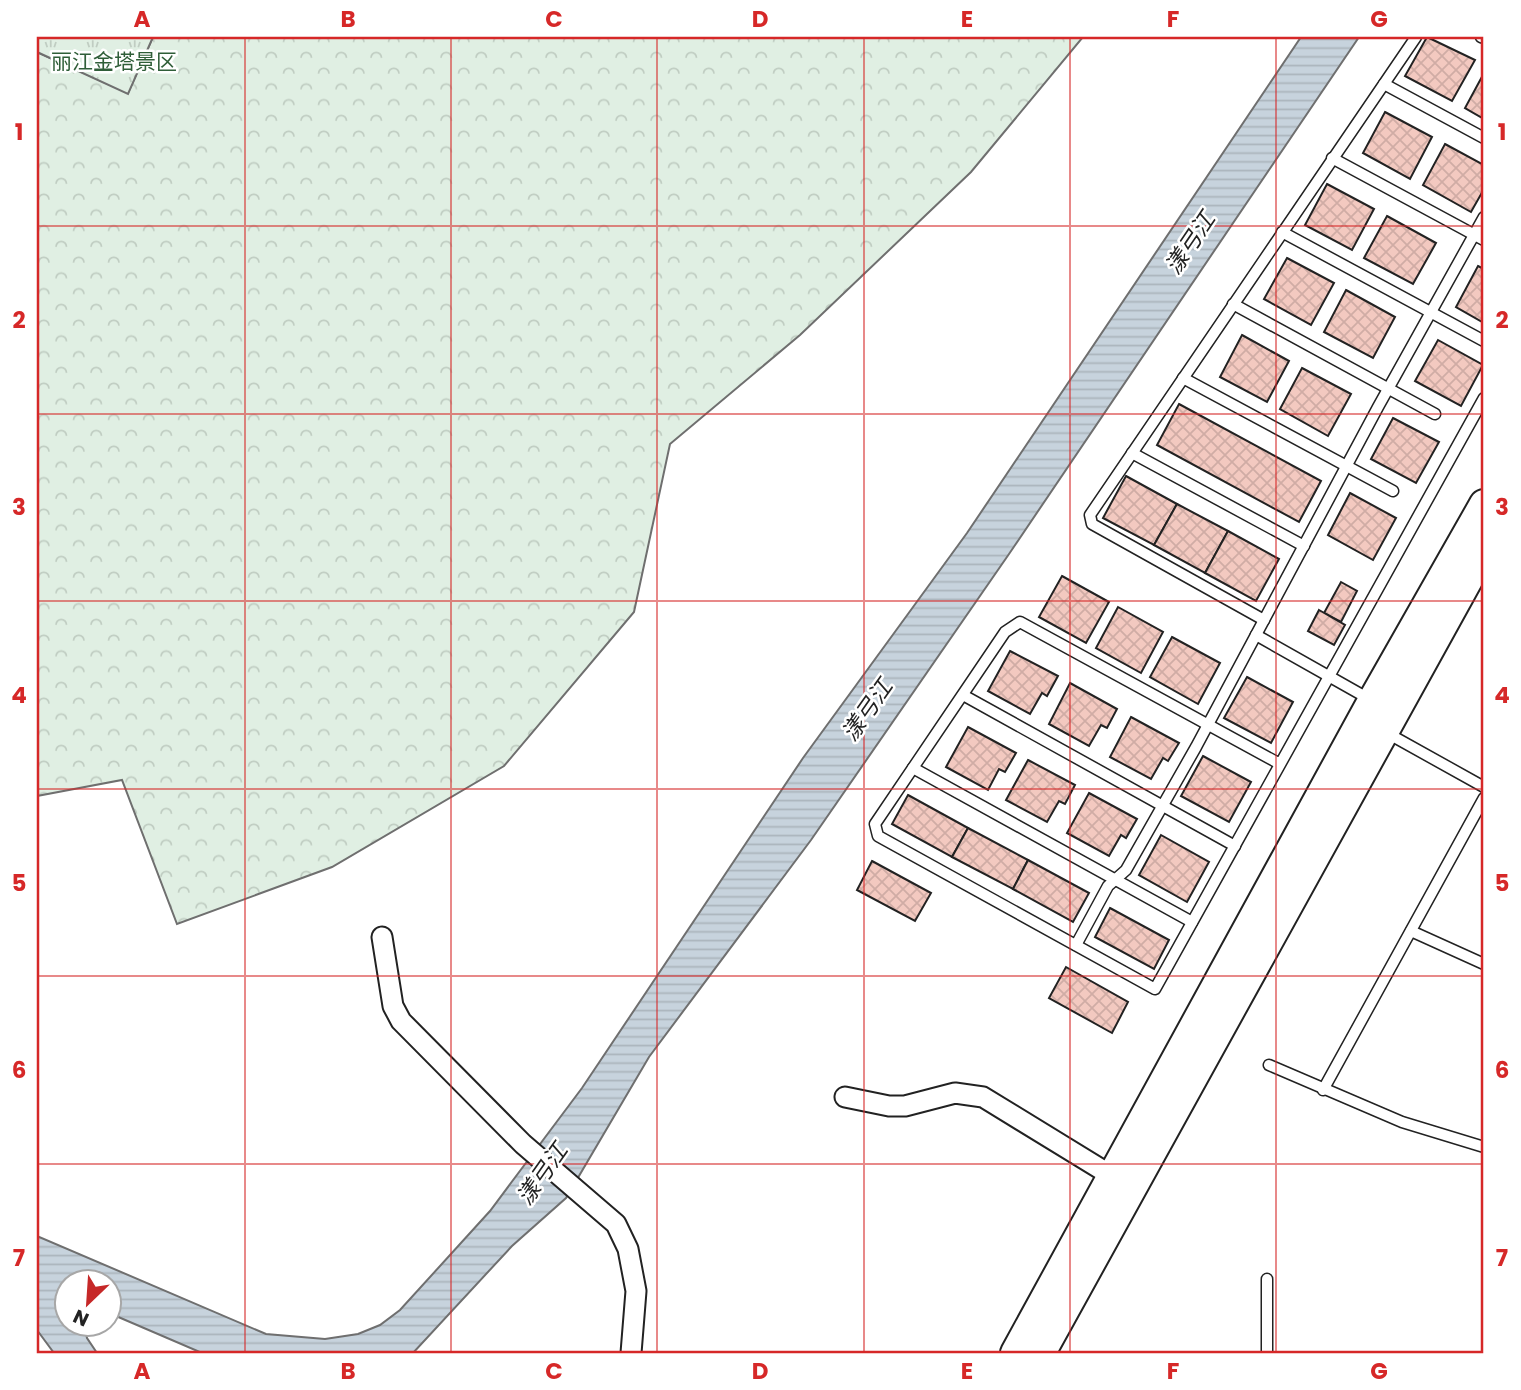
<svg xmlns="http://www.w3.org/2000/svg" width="1521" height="1390" viewBox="0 0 1521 1390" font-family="Poppins,'Noto Sans SC',sans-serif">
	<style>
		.forest { fill: url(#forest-crowns); stroke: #6f6f6f; stroke-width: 2 }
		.park { fill: url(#park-tufts); stroke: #6f6f6f; stroke-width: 2 }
		.water { fill: url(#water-rules); stroke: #6f6f6f; stroke-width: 2 }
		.building { fill: url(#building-cross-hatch); stroke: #222; stroke-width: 2 }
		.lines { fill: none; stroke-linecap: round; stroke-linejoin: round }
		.lane-casing { stroke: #222; stroke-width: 13 }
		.street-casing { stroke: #222; stroke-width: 23 }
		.secondary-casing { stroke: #222; stroke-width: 32 }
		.lane { stroke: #fff; stroke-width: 10 }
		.street { stroke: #fff; stroke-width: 19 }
		.secondary { stroke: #fff; stroke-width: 28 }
		.grid { fill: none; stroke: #d62828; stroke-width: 2; stroke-opacity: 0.55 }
		.labels { text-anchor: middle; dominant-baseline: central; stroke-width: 5; stroke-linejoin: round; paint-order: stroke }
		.park-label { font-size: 21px; fill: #2f5e38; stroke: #fff }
		.water-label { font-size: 23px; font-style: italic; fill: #222; stroke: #fff }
		.neatline { fill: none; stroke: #d62828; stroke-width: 2.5 }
		.grid-label { font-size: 23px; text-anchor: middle; font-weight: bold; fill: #d62828 }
	</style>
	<defs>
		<pattern id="forest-crowns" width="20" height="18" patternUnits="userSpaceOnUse" patternTransform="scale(1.75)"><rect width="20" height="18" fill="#e0efe3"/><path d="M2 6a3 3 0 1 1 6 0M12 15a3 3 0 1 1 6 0" fill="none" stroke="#c0cdc2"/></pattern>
		<pattern id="park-tufts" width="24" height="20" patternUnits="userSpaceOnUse" patternTransform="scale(1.75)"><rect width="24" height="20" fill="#e0efe3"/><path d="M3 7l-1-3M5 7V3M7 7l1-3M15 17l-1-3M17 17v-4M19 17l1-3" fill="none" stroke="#c0cdc2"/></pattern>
		<pattern id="water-rules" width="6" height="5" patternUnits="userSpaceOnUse" patternTransform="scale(1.75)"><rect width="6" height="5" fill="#c7d3dd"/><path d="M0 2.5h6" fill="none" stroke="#abb5bd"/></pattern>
		<pattern id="building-cross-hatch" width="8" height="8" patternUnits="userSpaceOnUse" patternTransform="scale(1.75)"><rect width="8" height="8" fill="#f3c9c0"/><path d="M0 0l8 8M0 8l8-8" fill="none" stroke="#d0aca5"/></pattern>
	</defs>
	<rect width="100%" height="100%" fill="#fff"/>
	<!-- forest -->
	<polygon class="forest" points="153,37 1083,37 971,172 800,335 670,444 634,612 504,766 332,867 177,924 122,780 37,796 37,52 128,93"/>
	<!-- park -->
	<polygon class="park" points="37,37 153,37 128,94 37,52"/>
	<!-- water -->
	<polygon class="water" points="1301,37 1359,37 1009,554 811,840 649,1057 566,1198 512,1246 413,1353 202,1353 109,1313 108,1282 66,1282 66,1324 84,1324 87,1338 97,1353 54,1353 37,1330 37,1236 266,1334 325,1339 358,1334 380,1325 400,1310 490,1211 582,1088 803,758 967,533"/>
	<!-- building -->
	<g class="building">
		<polygon points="1427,37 1475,60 1452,101 1405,76"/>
		<polygon points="1484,73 1484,119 1465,108"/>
		<polygon points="1385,112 1432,137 1410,179 1363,153"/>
		<polygon points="1445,144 1484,165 1484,189 1471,212 1423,185"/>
		<polygon points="1327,184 1374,209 1352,250 1305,225"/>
		<polygon points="1387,216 1436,243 1413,284 1364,258"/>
		<polygon points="1287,258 1334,283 1311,325 1264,299"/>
		<polygon points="1478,266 1484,269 1484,323 1456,307"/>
		<polygon points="1346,290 1395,317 1373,358 1324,332"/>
		<polygon points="1242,335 1289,361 1267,402 1220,377"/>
		<polygon points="1438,340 1483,365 1461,406 1415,381"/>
		<polygon points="1302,368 1351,394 1328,436 1280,409"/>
		<polygon points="1179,404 1321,481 1299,522 1157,445"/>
		<polygon points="1393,418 1439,442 1416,483 1371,459"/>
		<polygon points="1126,476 1177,504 1154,545 1103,518"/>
		<polygon points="1350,493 1396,518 1373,560 1328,535"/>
		<polygon points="1177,504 1228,531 1205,573 1154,545"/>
		<polygon points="1228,531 1279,559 1256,601 1205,573"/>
		<polygon points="1062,576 1109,602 1086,643 1039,617"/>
		<polygon points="1341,582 1357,591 1341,622 1324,613"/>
		<polygon points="1118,607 1163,632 1141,673 1096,648"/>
		<polygon points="1319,610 1345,625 1334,645 1308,631"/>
		<polygon points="1172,637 1220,663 1198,704 1150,677"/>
		<polygon points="1010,651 1058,676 1047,696 1042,693 1030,714 988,691"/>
		<polygon points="1247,677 1293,702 1271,743 1224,718"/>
		<polygon points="1070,683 1117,709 1107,728 1101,725 1089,746 1049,724"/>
		<polygon points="1131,717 1179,743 1168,761 1163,758 1151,779 1110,757"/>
		<polygon points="968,727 1016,753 1005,772 999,769 988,790 946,767"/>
		<polygon points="1203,756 1251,782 1229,822 1181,796"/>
		<polygon points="1028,760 1075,785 1065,804 1059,801 1047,822 1006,800"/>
		<polygon points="1089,793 1137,819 1126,838 1121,835 1109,856 1067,833"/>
		<polygon points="908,795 968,828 952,857 892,824"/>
		<polygon points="968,828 1028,860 1013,889 952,857"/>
		<polygon points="1161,835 1209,862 1187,902 1139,875"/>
		<polygon points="1028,860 1089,893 1073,922 1013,889"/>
		<polygon points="872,861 931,893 915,921 857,890"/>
		<polygon points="1110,908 1169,940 1154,969 1095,937"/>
		<polygon points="1066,967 1128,1002 1112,1033 1049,998"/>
	</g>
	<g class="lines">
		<defs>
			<g id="lane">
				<polyline points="1481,37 1484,38"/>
				<polyline points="1384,84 1484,138"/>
				<polyline points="1332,158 1484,240"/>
				<polyline points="1282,232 1484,341"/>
				<polyline points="1233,304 1435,414"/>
				<polyline points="1183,378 1393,491"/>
				<polyline points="1132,453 1304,546"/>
				<polyline points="1264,620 1092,524 1090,515 1416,37"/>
				<polyline points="1256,635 1371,700"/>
				<polyline points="963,695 1235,846"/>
				<polyline points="1387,733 1484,787"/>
				<polyline points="1280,764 1020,622 1005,632 875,824 878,836 1155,989 1484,398"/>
				<polyline points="913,768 1192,922"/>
				<polyline points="1411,931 1484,964"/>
				<polyline points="1076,945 1108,886 1126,870 1196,747 1378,407 1484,217"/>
				<polyline points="1269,1065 1402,1122 1484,1147"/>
				<polyline points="1323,1090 1484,798"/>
				<polyline points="1267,1279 1267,1353"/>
			</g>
			<g id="street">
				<polyline points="382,937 393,1006 401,1021 523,1144 616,1224 628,1249 636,1291 631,1353"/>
				<polyline points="845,1097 889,1106 905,1106 955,1093 983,1097 1112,1176"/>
			</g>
			<g id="secondary">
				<polyline points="1015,1353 1372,701 1484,504"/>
				<polyline points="1041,1353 1484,551"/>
			</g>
		</defs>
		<!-- lane casing -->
		<use href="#lane" class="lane-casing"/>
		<!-- street casing -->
		<use href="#street" class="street-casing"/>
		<!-- secondary casing -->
		<use href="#secondary" class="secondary-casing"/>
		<!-- lane -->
		<use href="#lane" class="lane"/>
		<!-- street -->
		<use href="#street" class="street"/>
		<!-- secondary -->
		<use href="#secondary" class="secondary"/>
	</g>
	<!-- grid -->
	<path class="grid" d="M245,37V1353M451,37V1353M657,37V1353M864,37V1353M1070,37V1353M1276,37V1353M37,226H1484M37,414H1484M37,601H1484M37,789H1484M37,976H1484M37,1164H1484"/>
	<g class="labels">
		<!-- park labels -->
		<g class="park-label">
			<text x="114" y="61">丽江金塔景区</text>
		</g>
		<!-- water labels -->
		<g class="water-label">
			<text transform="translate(1190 243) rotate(-56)">漾弓江</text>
			<text transform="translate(867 710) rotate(-55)">漾弓江</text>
			<text transform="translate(542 1174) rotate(-55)">漾弓江</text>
		</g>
	</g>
	<!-- border -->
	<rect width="1521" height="1390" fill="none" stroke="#ffffff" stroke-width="77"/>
	<!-- north arrow -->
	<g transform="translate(88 1303) rotate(205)"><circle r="33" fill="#ffffff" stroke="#a7a7a7" stroke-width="2"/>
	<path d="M0-5L12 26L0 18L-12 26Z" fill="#c62828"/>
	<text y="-10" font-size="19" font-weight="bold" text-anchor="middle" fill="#222222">N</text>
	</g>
	<rect x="38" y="38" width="1444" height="1314" class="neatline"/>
	<g class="grid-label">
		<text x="142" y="27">A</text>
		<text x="348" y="27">B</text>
		<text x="554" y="27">C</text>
		<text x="760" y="27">D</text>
		<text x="967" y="27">E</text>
		<text x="1173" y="27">F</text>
		<text x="1379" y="27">G</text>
		<text x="19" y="140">1</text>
		<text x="1502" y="140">1</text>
		<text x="19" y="328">2</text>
		<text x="1502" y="328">2</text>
		<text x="19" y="515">3</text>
		<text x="1502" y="515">3</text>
		<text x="19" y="703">4</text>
		<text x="1502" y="703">4</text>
		<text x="19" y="891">5</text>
		<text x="1502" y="891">5</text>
		<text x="19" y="1078">6</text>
		<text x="1502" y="1078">6</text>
		<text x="19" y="1266">7</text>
		<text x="1502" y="1266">7</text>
		<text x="142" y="1379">A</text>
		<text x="348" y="1379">B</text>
		<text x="554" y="1379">C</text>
		<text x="760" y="1379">D</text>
		<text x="967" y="1379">E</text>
		<text x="1173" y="1379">F</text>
		<text x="1379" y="1379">G</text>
	</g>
</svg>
